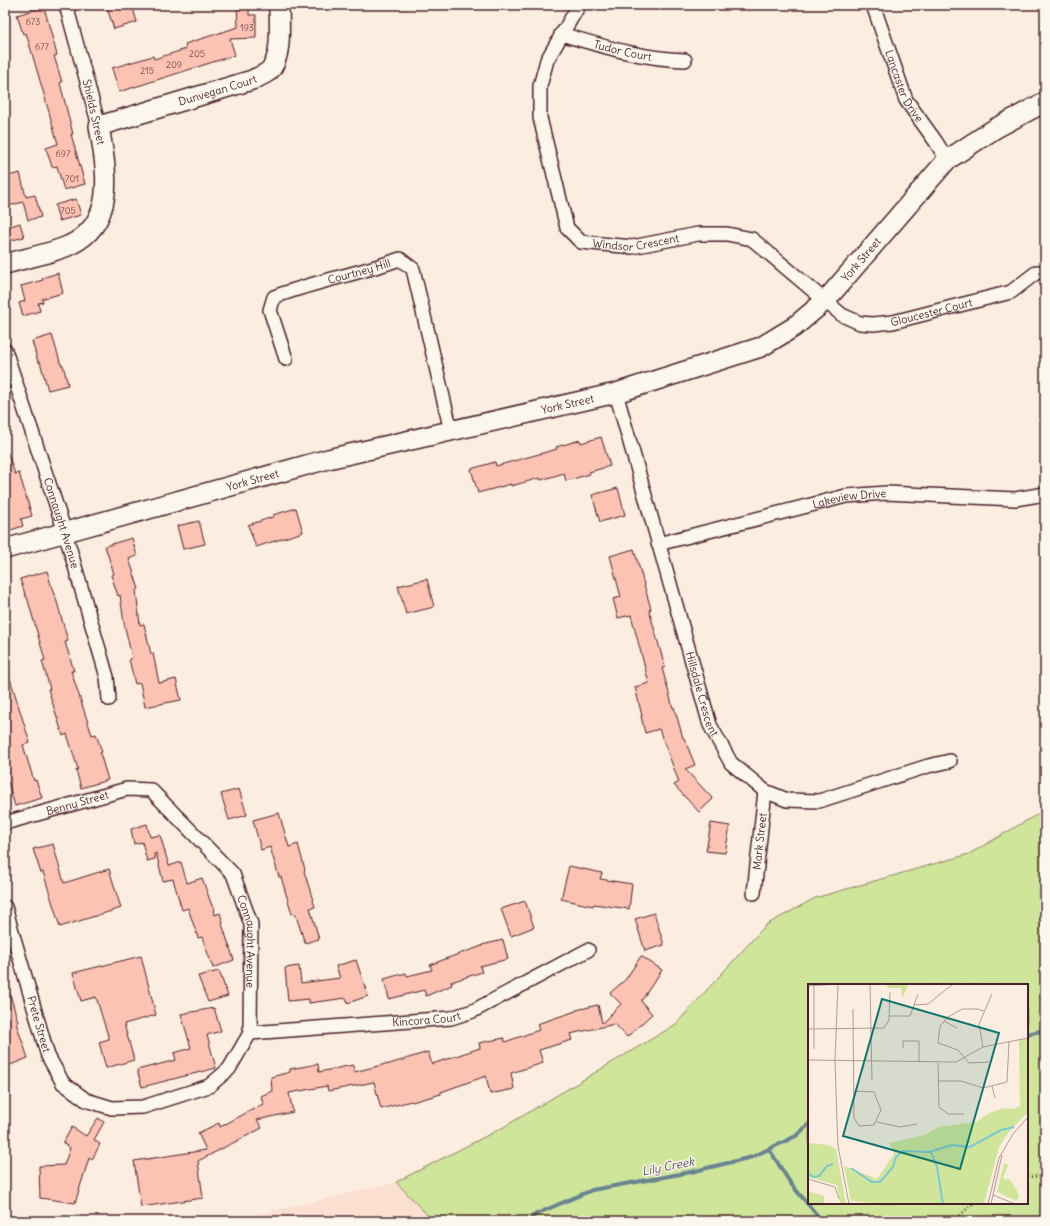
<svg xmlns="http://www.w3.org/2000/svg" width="1050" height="1226" viewBox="0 0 1050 1226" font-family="Delius,sans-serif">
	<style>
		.built { fill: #fbe0d2 }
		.green { fill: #cfe59a; stroke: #8c8262; fill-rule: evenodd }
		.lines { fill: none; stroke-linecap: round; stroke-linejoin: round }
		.stream { stroke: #678492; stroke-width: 4 }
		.building { fill: #fcc3b2; stroke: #4a1f2b }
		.street-casing { stroke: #4a1f2b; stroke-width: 16 }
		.secondary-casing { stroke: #4a1f2b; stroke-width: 22 }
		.path { stroke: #4a1f2b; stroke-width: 2.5; stroke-dasharray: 1 3; stroke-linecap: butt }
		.street { stroke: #fbf7ec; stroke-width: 13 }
		.secondary { stroke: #fbf7ec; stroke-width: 19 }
		.labels { text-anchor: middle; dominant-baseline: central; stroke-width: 3; stroke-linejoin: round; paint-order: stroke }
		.number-label { font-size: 9px; fill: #76484d }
		.street-label { font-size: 11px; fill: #4a1f2b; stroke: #fbf7ec }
		.water-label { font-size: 12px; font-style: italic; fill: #58525f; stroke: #fbf7ec }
		.inset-river { fill: none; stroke: #7ac8d7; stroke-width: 2 }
		.inset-road { fill: none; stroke: #b49b98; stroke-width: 1 }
		.view { fill: #0f766e; fill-opacity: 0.15; stroke: #0f766e; stroke-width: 2 }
		.inset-edge { fill: none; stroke: #4a1f2b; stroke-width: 2 }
	</style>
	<rect width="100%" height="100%" fill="#fbede0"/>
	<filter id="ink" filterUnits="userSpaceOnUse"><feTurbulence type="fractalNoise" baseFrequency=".025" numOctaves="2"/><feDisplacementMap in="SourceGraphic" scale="8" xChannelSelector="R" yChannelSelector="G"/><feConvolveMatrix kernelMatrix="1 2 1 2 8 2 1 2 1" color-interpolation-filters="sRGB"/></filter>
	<g filter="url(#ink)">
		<!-- built -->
		<polygon class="built" points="396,1182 433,1221 231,1221"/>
		<!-- green -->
		<path class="green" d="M1045,810V1221H433L396,1182L502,1128L675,1025L766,925L815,898L969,854ZM809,985H1027V1203H809Z"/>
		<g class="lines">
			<!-- stream -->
			<g class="stream">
				<polyline points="1027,1034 1045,1030"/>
				<polyline points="769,1149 791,1184 822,1221"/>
				<polyline points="529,1221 536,1214 592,1190 691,1172 752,1157 796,1136 809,1124"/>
			</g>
		</g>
		<!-- building -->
		<g class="building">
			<polygon points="106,5 132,5 137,22 114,29"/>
			<polygon points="237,5 249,5 249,15 256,15 256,38 230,39 235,55 119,92 112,68 153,56 154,59 186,49 185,44 238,27"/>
			<polygon points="44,7 57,55 54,56 62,82 60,83 73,134 71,134 85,184 64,190 57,166 52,167 46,148 58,144 43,91 26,33 23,34 17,15"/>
			<polygon points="20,173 26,197 35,195 41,217 28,220 23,202 5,207 5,177"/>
			<polygon points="76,199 81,215 59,221 55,205"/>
			<polygon points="20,223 24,237 5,242 5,228"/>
			<polygon points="58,273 63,293 42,299 43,302 38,303 40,311 23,316 19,303 25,301 21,286 43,280 42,278"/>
			<polygon points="52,335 61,365 63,365 68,385 48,390 40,362 38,362 32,341"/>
			<polygon points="601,437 610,466 589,472 590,474 566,481 564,473 541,480 540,478 511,486 511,484 478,493 471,469 495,462 496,466 557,449 556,447 580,440 581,443"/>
			<polygon points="5,451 7,451 15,474 19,473 32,516 21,519 23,526 5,532"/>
			<polygon points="618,488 625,515 600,522 592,495"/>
			<polygon points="296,508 303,532 256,547 248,525 273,517 273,515"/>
			<polygon points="199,521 205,544 183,549 177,526"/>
			<polygon points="132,538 137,556 129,559 139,589 136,590 140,625 144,624 151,654 153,653 159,683 176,679 181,700 145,707 140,683 135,684 129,659 132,658 124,623 120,595 118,596 111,575 114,574 105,546"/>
			<polygon points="634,549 651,609 649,610 665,667 662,668 673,708 674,707 683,738 684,738 695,765 685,769 713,799 699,812 674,785 679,782 659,729 645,733 641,716 642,716 635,687 649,683 631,615 618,618 613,599 621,597 610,556"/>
			<polygon points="47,571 54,595 55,595 68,641 65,642 74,671 71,671 92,735 96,734 102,752 100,753 108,780 81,788 76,770 78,769 67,734 63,736 48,689 50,689 42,661 45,660 27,597 26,597 20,579"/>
			<polygon points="427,579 434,607 406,614 398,586"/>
			<polygon points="8,672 30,743 23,745 34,781 36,780 42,798 15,806 8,782 5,783 5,673"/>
			<polygon points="239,789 247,815 229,820 221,794"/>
			<polygon points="279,813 289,847 298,844 305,870 304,871 315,907 310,908 319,939 305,943 295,913 292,914 281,877 279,877 270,847 261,850 253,820"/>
			<polygon points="711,823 730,826 725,853 706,851"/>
			<polygon points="147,824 150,837 160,835 169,866 181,862 187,883 202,878 212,906 214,906 215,915 220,913 223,923 222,924 234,960 213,968 202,937 198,938 188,908 182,910 173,879 163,881 156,853 154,854 155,859 147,861 142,842 134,844 131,829"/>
			<polygon points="53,844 64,883 109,869 121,908 60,927 43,872 41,873 33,849"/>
			<polygon points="569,866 602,873 600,879 632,884 629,909 594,904 593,906 561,899"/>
			<polygon points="525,901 534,927 511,936 501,909"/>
			<polygon points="654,913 664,945 645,951 635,919"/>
			<polygon points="503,940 508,959 480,966 482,972 451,982 452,985 426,996 424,990 389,999 384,979 406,973 407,976 432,970 430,965 445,959 482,946 482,945"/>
			<polygon points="141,956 156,1015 124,1024 134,1060 106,1068 99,1042 109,1039 96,997 81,1001 73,973"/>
			<polygon points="641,956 662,970 641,1001 652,1014 627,1037 615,1024 570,1034 572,1040 539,1050 543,1063 511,1073 514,1089 490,1094 486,1076 441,1092 441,1094 412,1102 411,1101 381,1109 374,1082 328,1091 327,1086 289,1093 293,1112 257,1120 262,1128 198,1161 203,1198 141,1207 134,1161 206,1150 198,1133 219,1123 220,1127 263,1104 261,1096 272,1091 271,1077 290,1072 290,1069 318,1064 319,1072 353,1065 354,1072 386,1064 386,1065 428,1052 432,1064 480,1048 479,1043 504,1038 505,1042 539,1030 537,1024 576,1011 576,1010 598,1005 602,1023 621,1004 610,993 626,979"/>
			<polygon points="356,960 368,996 348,1003 346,998 309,1003 309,999 288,1001 285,968 299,966 301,983 340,978 336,966"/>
			<polygon points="219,971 228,996 208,1002 198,976"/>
			<polygon points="5,987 8,987 18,1022 16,1023 28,1058 5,1067"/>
			<polygon points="214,1008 221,1031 207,1035 216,1068 142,1087 137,1070 176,1060 174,1053 191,1048 181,1014"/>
			<polygon points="98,1118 104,1122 94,1140 100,1144 92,1160 89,1158 75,1203 40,1198 39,1166 64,1165 70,1148 63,1143 72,1127 86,1136"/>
		</g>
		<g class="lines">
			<defs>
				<g id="street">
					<polyline points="66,5 99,126"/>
					<path id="s1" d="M579,5L547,60L540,86V118L567,228L581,242L632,247L698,234H727L752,239L842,315L860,323L873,324L893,322L1011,292L1037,272"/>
					<path id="s2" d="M873,5L906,100L936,142L947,160"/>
					<path id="s3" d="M561,34C602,46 642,59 685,60"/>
					<path id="s4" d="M5,350L65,532L107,677L109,699"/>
					<path id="s5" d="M286,359L270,310L274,297C315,281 359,274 400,259L413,269L451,431"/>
					<path id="s6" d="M616,393L710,725L731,763L765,791L787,800L819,801L928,766L950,761"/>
					<path id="s7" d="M658,544L846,496L886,493L1015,499L1045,494"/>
					<path id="s8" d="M5,823L127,789L151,790L233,874L251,924L250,1033L229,1069L209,1086L143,1107L112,1108L86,1100L63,1083L48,1056L5,907"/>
					<path id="s9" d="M754,893L765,791"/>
					<path id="s10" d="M250,1033L451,1018L473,1011L588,950"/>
				</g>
				<g id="secondary">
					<path id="s11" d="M5,264C26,258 50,254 70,245C118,222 106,168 99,126L252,80C258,77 264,75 269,71C283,58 279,23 279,5"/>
					<path id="s12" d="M5,549L328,459L616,393L761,347L794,327L826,300L947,160L996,128L1045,102"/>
				</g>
			</defs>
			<!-- street casing -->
			<use href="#street" class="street-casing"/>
			<!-- secondary casing -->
			<use href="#secondary" class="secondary-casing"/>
			<!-- path -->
			<g class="path">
				<polyline points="1027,1177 1045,1176"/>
				<polyline points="954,1221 973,1203"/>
			</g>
			<!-- street -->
			<use href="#street" class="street"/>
			<!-- secondary -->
			<use href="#secondary" class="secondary"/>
		</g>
	</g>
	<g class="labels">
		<!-- number labels -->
		<g class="number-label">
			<text x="33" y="21">673</text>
			<text x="247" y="27">193</text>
			<text x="42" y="46">677</text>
			<text x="197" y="53">205</text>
			<text x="174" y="64">209</text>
			<text x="147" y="70">215</text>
			<text x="63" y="153">697</text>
			<text x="72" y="178">701</text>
			<text x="68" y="210">705</text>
		</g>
		<!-- street labels -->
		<g class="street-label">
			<text stroke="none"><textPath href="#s3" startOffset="64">Tudor Court</textPath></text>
			<text stroke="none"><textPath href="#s2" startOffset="87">Lancaster Drive</textPath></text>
			<text stroke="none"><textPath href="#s11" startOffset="325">Dunvegan Court</textPath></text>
			<text transform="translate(94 112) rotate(77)">Shields Street</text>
			<text stroke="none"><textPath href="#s1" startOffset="311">Windsor Crescent</textPath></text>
			<text stroke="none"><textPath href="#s12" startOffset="917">York Street</textPath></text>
			<text stroke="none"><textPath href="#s5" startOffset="154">Courtney Hill</textPath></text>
			<text stroke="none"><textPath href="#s1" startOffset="639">Gloucester Court</textPath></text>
			<text stroke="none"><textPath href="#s12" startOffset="581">York Street</textPath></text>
			<text stroke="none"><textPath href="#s12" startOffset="257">York Street</textPath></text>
			<text stroke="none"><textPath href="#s7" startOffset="197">Lakeview Drive</textPath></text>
			<text stroke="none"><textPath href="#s4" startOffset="182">Connaught Avenue</textPath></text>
			<text stroke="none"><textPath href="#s6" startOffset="313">Hillsdale Crescent</textPath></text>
			<text stroke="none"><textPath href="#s8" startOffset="75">Benny Street</textPath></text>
			<text stroke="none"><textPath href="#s9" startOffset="52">Mark Street</textPath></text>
			<text stroke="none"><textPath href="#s8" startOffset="338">Connaught Avenue</textPath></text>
			<text stroke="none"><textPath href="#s10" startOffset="177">Kincora Court</textPath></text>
			<text transform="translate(39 1024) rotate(74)">Prete Street</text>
		</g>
		<!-- water labels -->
		<g class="water-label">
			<text transform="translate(668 1166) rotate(-11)">Lily Creek</text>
		</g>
	</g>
	<!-- overview -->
	<g transform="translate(808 984)">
		<rect width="220" height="220" fill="#fbede0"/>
		<path d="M78,0L100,1L94,15L93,4H80ZM220,54V128L200,149L191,163L176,220H76L43,217L36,182L69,195L86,170L81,159L117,151L130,143L168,138L181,129L196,124L206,125L212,122L211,55ZM0,159L20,161L28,165L38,220H32L29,201L0,193ZM196,179L200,181L195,194L202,196L208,205L211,212L209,217L189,208ZM0,207L16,212V220H0Z" fill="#cfe59a"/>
		<path class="inset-river" d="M123,168L129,183L135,220M43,184L64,198H72L85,183L88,173L95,167L121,168L144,161L162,163L193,146L206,143M0,189L5,193L11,192L19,182L25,180"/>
		<path class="inset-road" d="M30,0L27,76L29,138L30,162L41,220M62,0L64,96M0,2L30,0M6,2V65M106,21L120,20L145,0M45,25L46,134L51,142L66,141L73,126L66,108L46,107M176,27L169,25H154L140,33L132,42L130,59L150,66L161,79L181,78M81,32H102L110,10M136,37L149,44M0,45L76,44L81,36L82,8M175,63L171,40L184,10M95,64V57H111V77M0,76L148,78L175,63L220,54M130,79L131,123L140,130H156M130,97H153L175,104L199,98L201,57M184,102L187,114M69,138L92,143L109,140M0,195L27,203L31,215M185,211L207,220M180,220L191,174L205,150L220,133M183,220L194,171"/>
		<path class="view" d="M74,15L191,49L152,185L35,152Z"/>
		<rect width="220" height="220" class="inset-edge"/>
	</g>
	<!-- margin -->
	<rect width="1050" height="1226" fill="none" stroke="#fbf7ec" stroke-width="20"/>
	<rect x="10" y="10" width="1030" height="1206" fill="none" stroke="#4a1f2b" stroke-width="1.5" filter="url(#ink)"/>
</svg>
